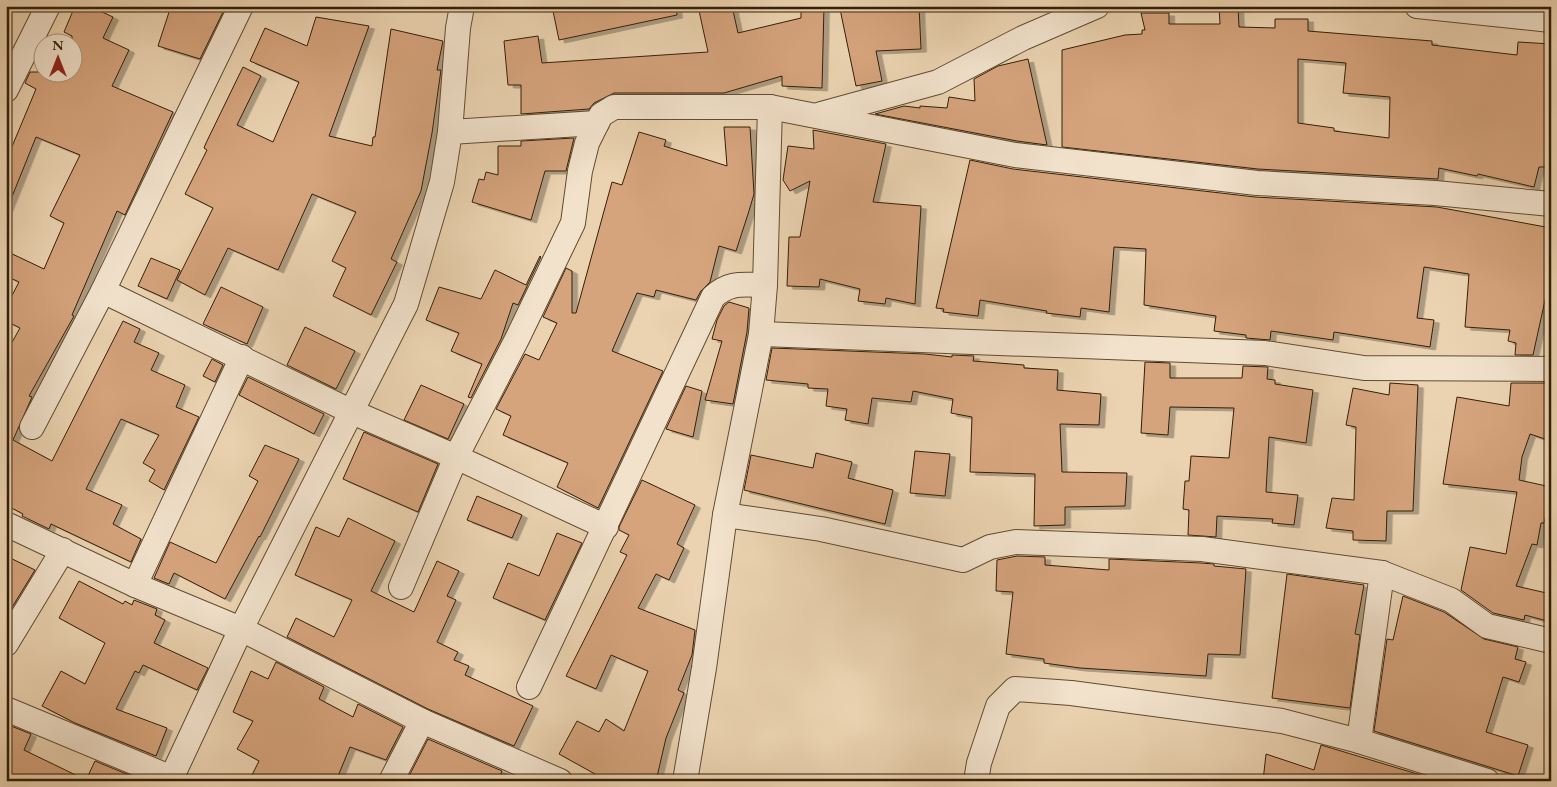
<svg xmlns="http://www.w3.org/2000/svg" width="1557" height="787" viewBox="0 0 1557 787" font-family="'EB Garamond',serif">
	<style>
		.building { fill: #d5a37c; stroke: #331f08; fill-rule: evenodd; filter: url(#shadow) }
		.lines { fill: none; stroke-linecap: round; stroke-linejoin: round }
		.street-casing { stroke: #614c32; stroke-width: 26 }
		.street { stroke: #f2e2cc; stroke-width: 24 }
	</style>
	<defs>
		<filter id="shadow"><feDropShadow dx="5.5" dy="3" stdDeviation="0" flood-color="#0004"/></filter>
	</defs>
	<rect width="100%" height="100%" fill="#ebd3b1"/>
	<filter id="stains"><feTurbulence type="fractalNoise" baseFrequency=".004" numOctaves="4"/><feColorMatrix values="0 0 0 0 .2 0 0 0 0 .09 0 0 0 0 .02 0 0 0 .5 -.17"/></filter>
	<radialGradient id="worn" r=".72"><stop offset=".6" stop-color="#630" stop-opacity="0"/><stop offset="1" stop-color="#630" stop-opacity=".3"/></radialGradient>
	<!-- building -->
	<g class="building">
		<polygon points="75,6 89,6 113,17 103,38 129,50 112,86 173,112 125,215 117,211 72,315 74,316 29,396 32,397 13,440 52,461 123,321 140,329 134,342 159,353 151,370 185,385 176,407 199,417 164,490 149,481 155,470 143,463 159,435 121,419 86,489 122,505 113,524 141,539 131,562 51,524 49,529 22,516 23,514 6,505 6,353 20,328 6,321 6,307 19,282 6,276 6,251 44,269 64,223 50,216 80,155 36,137 7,209 6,161 36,89 25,83 30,72 72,72 72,36 64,32"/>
		<polygon points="171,6 226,6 200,59 158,46"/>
		<polygon points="552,6 676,6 677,15 559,40"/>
		<polygon points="698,6 732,6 738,33 801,18 801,6 824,6 822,88 782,86 782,76 724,93 614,93 594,103 589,109 521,114 521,85 508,85 504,41 538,36 542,63 708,52"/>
		<polygon points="858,6 919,6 921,49 876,51 882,81 856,86 840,9"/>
		<path d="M1219,6H1238L1239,27L1275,28V19H1308V31L1432,41V45L1517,55L1518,42L1551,44L1546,126H1551V167H1539L1534,187L1478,174L1477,176L1439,168L1438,179L1258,169L1062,147V50L1125,35L1142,34V30H1145L1141,13H1169V24H1220ZM1298,59L1346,63L1343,93L1390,97L1389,138L1334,131V128L1298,123Z"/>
		<polygon points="316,17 369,26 329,136 372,146 373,137 375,137 391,29 443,41 437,70 441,70 432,133 421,191 391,259 397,262 371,315 333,296 346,268 332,261 356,212 312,194 278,270 228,248 205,295 177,280 213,208 185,194 207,150 204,148 206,143 243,67 261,76 237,125 273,142 299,82 250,61 265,28 307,46"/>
		<polygon points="1028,59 1047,145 1017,141 875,114 904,106 920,108 920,106 947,108 949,97 975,101 974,79 998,66"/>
		<polygon points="724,127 750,127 754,194 749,211 736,251 719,246 710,282 701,291 696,300 656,290 654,297 637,293 612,351 663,371 598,508 557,487 568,463 503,435 511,416 496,409 525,354 539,360 557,323 543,317 566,268 572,271 572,313 576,313 612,182 622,185 639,132 666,140 664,146 727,166"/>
		<polygon points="813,130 886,144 873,202 921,206 915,304 886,298 885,304 858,301 860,289 820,279 819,287 787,286 789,237 800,237 810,181 790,191 783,180 788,146 814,149"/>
		<polygon points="574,138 566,171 545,171 531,220 472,202 479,179 484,180 486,172 498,175 498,146 521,146 521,141"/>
		<polygon points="970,160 1013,169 1255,197 1437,207 1551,228 1551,273 1533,355 1515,355 1516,343 1508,341 1510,330 1465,327 1469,274 1424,267 1417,318 1434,320 1430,347 1334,332 1333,340 1271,331 1270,340 1246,338 1246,335 1214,331 1216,316 1144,305 1146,249 1114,247 1109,312 1081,308 1080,317 1046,313 1047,311 980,300 978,316 943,312 944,309 936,308"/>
		<polygon points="540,256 541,257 518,305 513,303 501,339 471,398 468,397 482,364 451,351 459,333 426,320 439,287 481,299 495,270 526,285"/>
		<polygon points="151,258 180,270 167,299 138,286"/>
		<polygon points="221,287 263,307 247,344 203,324"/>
		<polygon points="729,302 749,308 747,332 733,404 705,400 722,341 712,339 717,320 724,306"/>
		<polygon points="305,327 355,351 336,389 287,365"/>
		<polygon points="772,348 925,354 952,357 952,355 974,356 973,361 1024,365 1024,368 1058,370 1057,390 1101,394 1099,425 1060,424 1062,472 1127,473 1125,506 1065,507 1065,525 1034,526 1035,474 970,472 972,417 951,413 953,399 913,391 911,402 872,398 868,424 845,420 847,409 826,406 828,389 808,388 808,384 766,380"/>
		<polygon points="212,359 223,365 215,382 203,376"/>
		<polygon points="1145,362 1170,363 1170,378 1242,378 1243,366 1268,367 1267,379 1275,380 1275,384 1313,390 1306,443 1269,437 1266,492 1298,495 1294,525 1272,523 1273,519 1217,516 1216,537 1188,535 1189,510 1183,509 1185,481 1189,481 1191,456 1229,458 1234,408 1170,407 1168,435 1141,433"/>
		<polygon points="248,377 324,414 314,434 239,395"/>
		<polygon points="1390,383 1418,385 1413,511 1387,511 1386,541 1353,540 1353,531 1326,528 1332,498 1354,500 1356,427 1346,425 1353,388 1389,395"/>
		<polygon points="1511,383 1549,383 1546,409 1551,411 1551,441 1530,434 1522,457 1519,480 1551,487 1551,491 1544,523 1541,523 1537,545 1532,544 1516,586 1551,594 1551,622 1525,615 1524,620 1493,613 1461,590 1470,547 1506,554 1517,492 1443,484 1457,397 1509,406"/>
		<polygon points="421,385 464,404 448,439 404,420"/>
		<polygon points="686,386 702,391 693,437 666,429"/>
		<polygon points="364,432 438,464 418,512 343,479"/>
		<polygon points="265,445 299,459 260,537 259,536 225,599 174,573 169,584 154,578 170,542 216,563 258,481 249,476"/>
		<polygon points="915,451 950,454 945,496 910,493"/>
		<polygon points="816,453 852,462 848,478 893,490 885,524 744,490 751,455 813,468"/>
		<polygon points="642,480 695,505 677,544 684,548 669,580 656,574 638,608 695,630 692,655 678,690 684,693 666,738 656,781 591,781 595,774 559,754 577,721 599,732 606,719 624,731 648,671 611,655 596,689 566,676 627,555 620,552 629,535 619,530 619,527"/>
		<polygon points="477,496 522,515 512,538 467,520"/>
		<polygon points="348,518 395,541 371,591 414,612 437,561 459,571 447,596 456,600 437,642 458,652 454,660 469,666 465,675 533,706 514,746 428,709 287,637 296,618 334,637 352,600 295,575 316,527 339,537"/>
		<polygon points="557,533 582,543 545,620 493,598 508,563 539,576"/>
		<polygon points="6,556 35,570 6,617"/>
		<polygon points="1017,556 1045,557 1045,565 1109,570 1109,559 1201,563 1214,564 1214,566 1246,569 1240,655 1208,654 1206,676 1080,668 1044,663 1044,659 1006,654 1013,592 996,591 997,560"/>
		<polygon points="1287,574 1364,585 1355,634 1360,635 1350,708 1272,698"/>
		<polygon points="79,581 123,604 125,601 132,605 134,600 157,609 155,615 165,620 154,643 208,668 197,690 143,665 139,673 135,671 116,709 167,728 156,756 75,723 42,706 61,671 85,684 105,643 59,618"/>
		<polygon points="1403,596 1444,612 1484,639 1518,647 1515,659 1526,662 1519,682 1503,677 1486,732 1528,745 1518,776 1374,731 1387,639 1393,640"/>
		<polygon points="276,662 324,687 319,699 353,717 358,704 403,727 386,760 350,747 336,781 249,781 259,761 237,749 253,721 233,712 251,671 268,679"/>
		<polygon points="6,724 31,734 24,750 86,780 95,761 141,780 6,781"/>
		<polygon points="428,739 502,771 498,781 416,781 408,778"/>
		<polygon points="1321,745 1434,779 1434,781 1263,781 1266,754 1314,770"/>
	</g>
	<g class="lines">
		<defs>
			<g id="street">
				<polyline points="1417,6 1551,20"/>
				<polyline points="6,90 48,6"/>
				<polyline points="821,114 938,82 1023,38 1097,6"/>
				<polyline points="450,132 597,123"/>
				<polyline points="103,291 350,411 456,457 606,527"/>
				<polyline points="761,334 1265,353 1364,368 1551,369"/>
				<polyline points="32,427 103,291 241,6"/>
				<polyline points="725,515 821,529 963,560 990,547 1016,542 1202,549 1382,573 1451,600 1487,626 1551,641"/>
				<polyline points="6,524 135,585 241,629 422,721 560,781"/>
				<polyline points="135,585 242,357"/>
				<polyline points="401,587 456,457 517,339 573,223 580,171 587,143 601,115 614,107 770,107 1015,155 1257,183 1435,193 1551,204"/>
				<polyline points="6,644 63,550"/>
				<path d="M529,687L713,297C730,281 744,285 765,285"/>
				<polyline points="6,709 172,778"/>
				<polyline points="1359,741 1382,573"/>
				<polyline points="170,781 241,629 406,304 442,182 450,132 458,28 462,6"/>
				<polyline points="391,781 422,721"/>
				<polyline points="685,781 704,668 725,515 761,334 765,285 770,107"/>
				<polyline points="976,781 979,763 998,706 1015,689 1071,693 1282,721 1359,741 1487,781"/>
			</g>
		</defs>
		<!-- street casing -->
		<use href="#street" class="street-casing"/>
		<!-- street -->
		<use href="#street" class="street"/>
	</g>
	<!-- margin -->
	<rect width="1557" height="787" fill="none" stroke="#ebd3b1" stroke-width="25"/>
	<rect x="8" y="8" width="1542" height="772" fill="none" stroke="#331f08" stroke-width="2.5"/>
	<rect x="12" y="12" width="1532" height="762" fill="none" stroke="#331f08"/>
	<!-- north arrow -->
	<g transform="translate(58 58)"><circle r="24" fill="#f2e2cc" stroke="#a6947e"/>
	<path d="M0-4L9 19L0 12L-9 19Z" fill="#8f2418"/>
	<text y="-8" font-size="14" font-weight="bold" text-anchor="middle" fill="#331f08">N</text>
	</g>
	<rect width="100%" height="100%" filter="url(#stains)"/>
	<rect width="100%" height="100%" fill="url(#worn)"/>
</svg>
